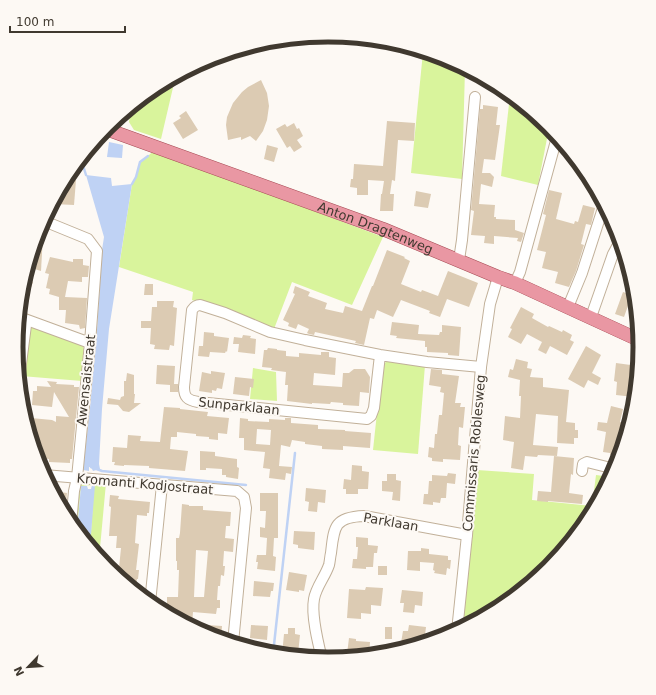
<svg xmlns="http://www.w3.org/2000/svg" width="656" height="695" viewBox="0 0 656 695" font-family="'DejaVu Sans',sans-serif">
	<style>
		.green { fill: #d9f49c }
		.water { fill: #bfd2f4 }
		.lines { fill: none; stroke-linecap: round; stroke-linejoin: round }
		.stream { stroke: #bfd2f4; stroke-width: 2.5 }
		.building { fill: #dccbb3; fill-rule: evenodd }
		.minor-casing { stroke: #c1b099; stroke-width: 12 }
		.major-casing { stroke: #a54952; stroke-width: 14 }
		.minor { stroke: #fff; stroke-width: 10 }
		.major { stroke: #e997a3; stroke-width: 13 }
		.labels { text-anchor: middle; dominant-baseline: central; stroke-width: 4; stroke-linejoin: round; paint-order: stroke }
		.street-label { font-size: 13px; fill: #40392f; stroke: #fdf9f4 }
		.rim { fill: none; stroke: #40392f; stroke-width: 5 }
	</style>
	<rect width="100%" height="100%" fill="#fdf9f4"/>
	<!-- green -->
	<g class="green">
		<polygon points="423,52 448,59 465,69 462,179 411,173"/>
		<polygon points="174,78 175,79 161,139 134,130 129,122 130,115 135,112 138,101 155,88"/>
		<polygon points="510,95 549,128 538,185 501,176"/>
		<polygon points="154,151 383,237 352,305 292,282 274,329 226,311 192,300 193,292 119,267 132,184 136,177 140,162"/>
		<polygon points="27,322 82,343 84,349 82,381 21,376"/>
		<polygon points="391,360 425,365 418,454 373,450 382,366 386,362"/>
		<polygon points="253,368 276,372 277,401 250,399"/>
		<polygon points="477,470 534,474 532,500 592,506 596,475 611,477 587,521 571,541 561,540 560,554 548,568 501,607 472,622 460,621"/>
		<polygon points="79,483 106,483 99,559 90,547 94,485 81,486 77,532 73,526"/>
	</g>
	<!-- water -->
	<g class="water">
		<polygon points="109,142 123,145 122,158 107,157"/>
		<polygon points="86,175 111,178 112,186 132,184 109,329 102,409 99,464 100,469 93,471 91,467 89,467 89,471 83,470 90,408 97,330 102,250 104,237"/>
		<polygon points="92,485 95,485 90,547 77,532 81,486 87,486 88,489 91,489"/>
	</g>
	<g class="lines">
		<!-- stream -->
		<g class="stream">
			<polyline points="81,159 86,175"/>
			<polyline points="132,184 136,177 140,162 148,156"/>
			<polyline points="91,467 102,471 246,485"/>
			<polyline points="273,654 295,453"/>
		</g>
	</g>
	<!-- building -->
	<g class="building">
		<polygon points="261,80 267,93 269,106 267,120 263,131 256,141 250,136 241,140 241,137 228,140 226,125 227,117 233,103 242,92 248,87"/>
		<polygon points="483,105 498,107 496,125 500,125 495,160 484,159 482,173 490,173 494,177 492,187 481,184 479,204 495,205 494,217 496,217 496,219 515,220 515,230 524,233 521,242 517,241 518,238 494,236 494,244 484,243 485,236 471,235 474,211 471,210 480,109 483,109"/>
		<polygon points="186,111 198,130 183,139 173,123 181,118 179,116"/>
		<polygon points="387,121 415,123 414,141 398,140 395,181 392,180 390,194 394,194 393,211 380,211 381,194 382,194 384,181 368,180 368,195 357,195 357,188 350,187 351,179 353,179 354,164 383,166"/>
		<polygon points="294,123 297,129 299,128 303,136 297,140 302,147 294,152 290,146 287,148 276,129 285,124 287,127"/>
		<polygon points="267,145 278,148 274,162 264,159"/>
		<polygon points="66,179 76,180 74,205 53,204"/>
		<polygon points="549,190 562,193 556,219 574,224 575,221 578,222 583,205 595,208 591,225 586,224 581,244 584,245 576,271 569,287 555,283 558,272 542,268 546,252 537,250 546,215 543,214"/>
		<polygon points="416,191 431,194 428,208 414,206"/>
		<polygon points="37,236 43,236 41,271 28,267"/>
		<polygon points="387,250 405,257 404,258 410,261 401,284 421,292 422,290 438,296 448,271 478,283 469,307 447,299 440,317 429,313 430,311 401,300 393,317 377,310 374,319 370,318 364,345 355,343 356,341 315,332 314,335 309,334 307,333 309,329 298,324 296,329 288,326 289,323 283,320 295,294 293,293 295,286 310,292 308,296 327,303 325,309 343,313 345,306 362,311 372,286 373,286"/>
		<polygon points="50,257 73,262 73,259 83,259 83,265 89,266 88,277 82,277 82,282 68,281 65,297 87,298 85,328 80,329 79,325 65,323 66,310 59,310 59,297 49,294 50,289 46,288 49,274 45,273"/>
		<polygon points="25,278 33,282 27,299 21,296 22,286"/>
		<polygon points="145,284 153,284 153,295 144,295"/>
		<polygon points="623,292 635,296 636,305 629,303 624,317 615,314"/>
		<polygon points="157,301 174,301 173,307 177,308 174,346 170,345 169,350 154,349 155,345 150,344 151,328 141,328 141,321 151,321 152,307 157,307"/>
		<polygon points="521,307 534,314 532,318 548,327 549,326 562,332 563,330 572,335 570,340 574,342 567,355 550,346 546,354 538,350 542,342 527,334 521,344 508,337 512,329 510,328"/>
		<polygon points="392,322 419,325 418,334 439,335 440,332 442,332 442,325 461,327 459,356 448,355 448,353 427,352 427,347 425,347 425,341 396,338 397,336 390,335"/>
		<polygon points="204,332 214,333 214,336 229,338 227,352 226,351 225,353 210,352 209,357 198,356 199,346 203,346"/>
		<polygon points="243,335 251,336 250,338 256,339 255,354 238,352 239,344 233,344 234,337 242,338"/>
		<polygon points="586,346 601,355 592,373 601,378 598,385 588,380 584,388 568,379"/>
		<polygon points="268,348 277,349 277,350 286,351 286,356 299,357 299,353 321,355 321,352 329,352 329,357 336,358 335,375 314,373 313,385 342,387 343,373 349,373 354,369 365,369 370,377 369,393 360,392 359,406 343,405 343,403 331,402 330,404 312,403 312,404 287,401 288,385 285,385 286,372 271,370 272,368 262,367 264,350 267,350"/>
		<polygon points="516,359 528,362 527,368 532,369 530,377 543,378 543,387 569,390 566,422 575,423 575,430 578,430 578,438 574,438 574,444 557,443 558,416 536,414 533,445 558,447 557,456 538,455 537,457 525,456 523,470 511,468 514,442 503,440 505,416 520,418 521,396 519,396 520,380 508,377 510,369 513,370"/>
		<polygon points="616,363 638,366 636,386 635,386 634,397 616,395 617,382 614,381"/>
		<polygon points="157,365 175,366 174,384 178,384 178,392 170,392 170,385 156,384"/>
		<polygon points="431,369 442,370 442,374 459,376 455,403 461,403 460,407 465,407 463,428 459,427 458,445 461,446 460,460 443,459 443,462 432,461 432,458 428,457 429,447 434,448 435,434 437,434 439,415 442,415 444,393 440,392 441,387 429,385"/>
		<polygon points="211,371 225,373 222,389 217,388 216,391 212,390 212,393 199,391 202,372 211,374"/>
		<polygon points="127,373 134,375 134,394 135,394 134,403 141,403 129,412 123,411 118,405 107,404 108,398 120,400 121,397 124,396 124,381 126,381"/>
		<polygon points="235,377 254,379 253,388 250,387 249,396 233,394"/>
		<polygon points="47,381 57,382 56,384 74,385 74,387 79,387 72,459 70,459 70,463 49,462 49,459 37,458 30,434 31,418 52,420 56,422 56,416 69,417 54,392 52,407 32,405 33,391 37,391 37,386 51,387"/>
		<polygon points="611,406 623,409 620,422 629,424 622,447 619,446 617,456 610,455 610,453 603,452 606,432 597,430 598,422 607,423"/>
		<polygon points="164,407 180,408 180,409 208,412 207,416 229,418 227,434 218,433 218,440 209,439 209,437 196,436 196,434 177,432 177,437 171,437 170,449 188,451 185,471 149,468 149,466 124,465 124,466 114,465 115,462 112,462 113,447 127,448 128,435 141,436 140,441 160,442"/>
		<path d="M240,418L248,419V421L269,422V419L285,420V418H291V423L318,425V429L345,430V431L371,433L370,448L343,446V450L322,449V446L305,444V442L292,440L290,447L281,445L279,466L292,467L291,474L286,473L285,480L269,478L270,469L263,468L265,452L244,450V438H239ZM257,429L271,430L270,445L256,444Z"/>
		<polygon points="200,451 215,452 215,456 237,459 237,467 239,468 238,479 226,477 226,475 222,475 222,469 206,468 206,470 200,470"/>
		<polygon points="554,456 574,458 573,475 571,474 569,493 583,495 582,504 548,501 548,502 537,501 538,491 551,492"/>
		<polygon points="352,465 362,466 362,471 369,472 368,489 358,489 358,494 346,494 346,489 343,489 344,479 351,480"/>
		<polygon points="448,473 456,474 455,484 447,483 446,498 441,498 440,503 433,502 433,505 423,504 424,494 428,494 429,481 432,481 432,475 447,476"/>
		<polygon points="387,474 396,474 396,480 401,481 400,501 392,500 393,492 382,491 382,481 387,481"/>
		<polygon points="306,488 326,490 325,503 318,502 317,512 308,511 309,502 305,501"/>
		<polygon points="53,491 67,493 65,514"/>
		<polygon points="260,493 278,493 278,538 274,538 273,556 276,557 275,571 257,569 258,562 256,562 257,555 266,555 267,538 260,537 260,527 265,528 266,511 260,511"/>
		<polygon points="110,495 119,496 118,499 150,502 149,513 147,513 147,516 137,515 135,543 139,544 136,570 139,570 138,579 137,579 136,585 126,583 116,575 117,567 119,568 121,548 116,548 117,536 109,536 111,507 109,506"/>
		<path d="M182,504L189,505V506H203V510L231,512L230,526H226L225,538L234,539L233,552L224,551L223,566H225L224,576L221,575L220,586H218L217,600H220V608H217L216,614L193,612L192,624L222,626L221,640L208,636L170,615L171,607L167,606V597H178L179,570H177V561H176V538H179L180,533ZM196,550L208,551L204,597H194Z"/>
		<polygon points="294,531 315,532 314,550 298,548 298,545 293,544"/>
		<polygon points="356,537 368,538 368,545 378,546 377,553 374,553 373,567 366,567 366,569 352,568 353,559 357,559 358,547 356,547"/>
		<polygon points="421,548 429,549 429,554 448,556 448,560 451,560 450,569 447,568 446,575 434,573 435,571 433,570 434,563 420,562 420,571 407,570 408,551 421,551"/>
		<rect x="378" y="566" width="9" height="9"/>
		<polygon points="289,572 307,575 304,591 299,590 299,592 286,590"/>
		<polygon points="254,581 274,583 273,591 271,591 270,597 253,596"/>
		<polygon points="366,587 383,588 381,606 371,605 371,614 361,613 361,619 347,618 349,589 365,590"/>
		<polygon points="402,590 423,592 422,606 415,605 414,613 403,612 404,603 400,603"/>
		<polygon points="251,625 268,626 267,640 250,638"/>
		<polygon points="409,625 426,627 424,643 417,645 401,643 403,631 408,631"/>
		<rect x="385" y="627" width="7" height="12"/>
		<polygon points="288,628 295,628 295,634 300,635 298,654 291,653 291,656 282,655 284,634 288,634"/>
		<polygon points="349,638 356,639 356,641 370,642 369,656 353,657 353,654 347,654"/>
	</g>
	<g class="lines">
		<defs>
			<g id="minor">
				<polyline points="44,221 88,239 97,251 90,343 77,478 74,491 71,524"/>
				<polyline points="459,260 462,240 475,97"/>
				<polyline points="515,283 520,272 557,137"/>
				<polyline points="568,307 582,273 604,205"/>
				<polyline points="19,317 90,343"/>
				<polyline points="591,317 613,254 620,241"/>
				<path d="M380,355L374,408L371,416L367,419L198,402C187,400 184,397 184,387L192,310C194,307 196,305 200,305L225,313L270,332L305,340L380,355L427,362L481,367"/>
				<polyline points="19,379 26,325 24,319"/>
				<polyline points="582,471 583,464 587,462 615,469"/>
				<polyline points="44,475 237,491 244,497 246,508 233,643"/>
				<polyline points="150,603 162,485"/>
				<polyline points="457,631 467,535 481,367 490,304 498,277"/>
				<path d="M322,659C318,643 311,615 314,599C316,587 325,577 329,565C330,561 330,557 331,553C334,527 334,517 364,516L467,535"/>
			</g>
			<g id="major">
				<path id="s1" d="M106,129L383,229L498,277L515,283L639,340"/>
			</g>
		</defs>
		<!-- minor casing -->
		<use href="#minor" class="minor-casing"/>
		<!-- major casing -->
		<use href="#major" class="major-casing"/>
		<!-- minor -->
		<use href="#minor" class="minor"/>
		<!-- major -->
		<use href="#major" class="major"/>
	</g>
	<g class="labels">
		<!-- street labels -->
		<g class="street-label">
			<text stroke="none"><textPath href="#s1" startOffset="287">Anton Dragtenweg</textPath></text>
			<text transform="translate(86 380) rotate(-84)">Awensaistraat</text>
			<text transform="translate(239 406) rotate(6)">Sunparklaan</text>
			<text transform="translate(474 453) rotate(-85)">Commissaris Roblesweg</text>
			<text transform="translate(145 484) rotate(5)">Kromanti Kodjostraat</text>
			<text transform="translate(391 522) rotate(10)">Parklaan</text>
		</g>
	</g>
	<!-- crop -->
	<path d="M0 0H656V695H0ZM23 347a305 305 0 1 1 610 0a305 305 0 1 1-610 0Z" fill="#fdf9f4" fill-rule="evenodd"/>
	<path class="rim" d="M23 347a305 305 0 1 1 610 0a305 305 0 1 1-610 0Z"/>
	<!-- north arrow -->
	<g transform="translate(28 667) rotate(245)" stroke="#fdf9f4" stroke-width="3" paint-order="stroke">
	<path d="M0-3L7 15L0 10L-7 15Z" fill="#40392f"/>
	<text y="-6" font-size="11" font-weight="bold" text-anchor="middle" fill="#40392f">N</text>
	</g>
	<!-- scale -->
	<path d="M10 26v6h115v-6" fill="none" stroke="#40392f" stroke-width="2"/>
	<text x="16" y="26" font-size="12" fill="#40392f" stroke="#fdf9f4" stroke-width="3" paint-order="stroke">100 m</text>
</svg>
